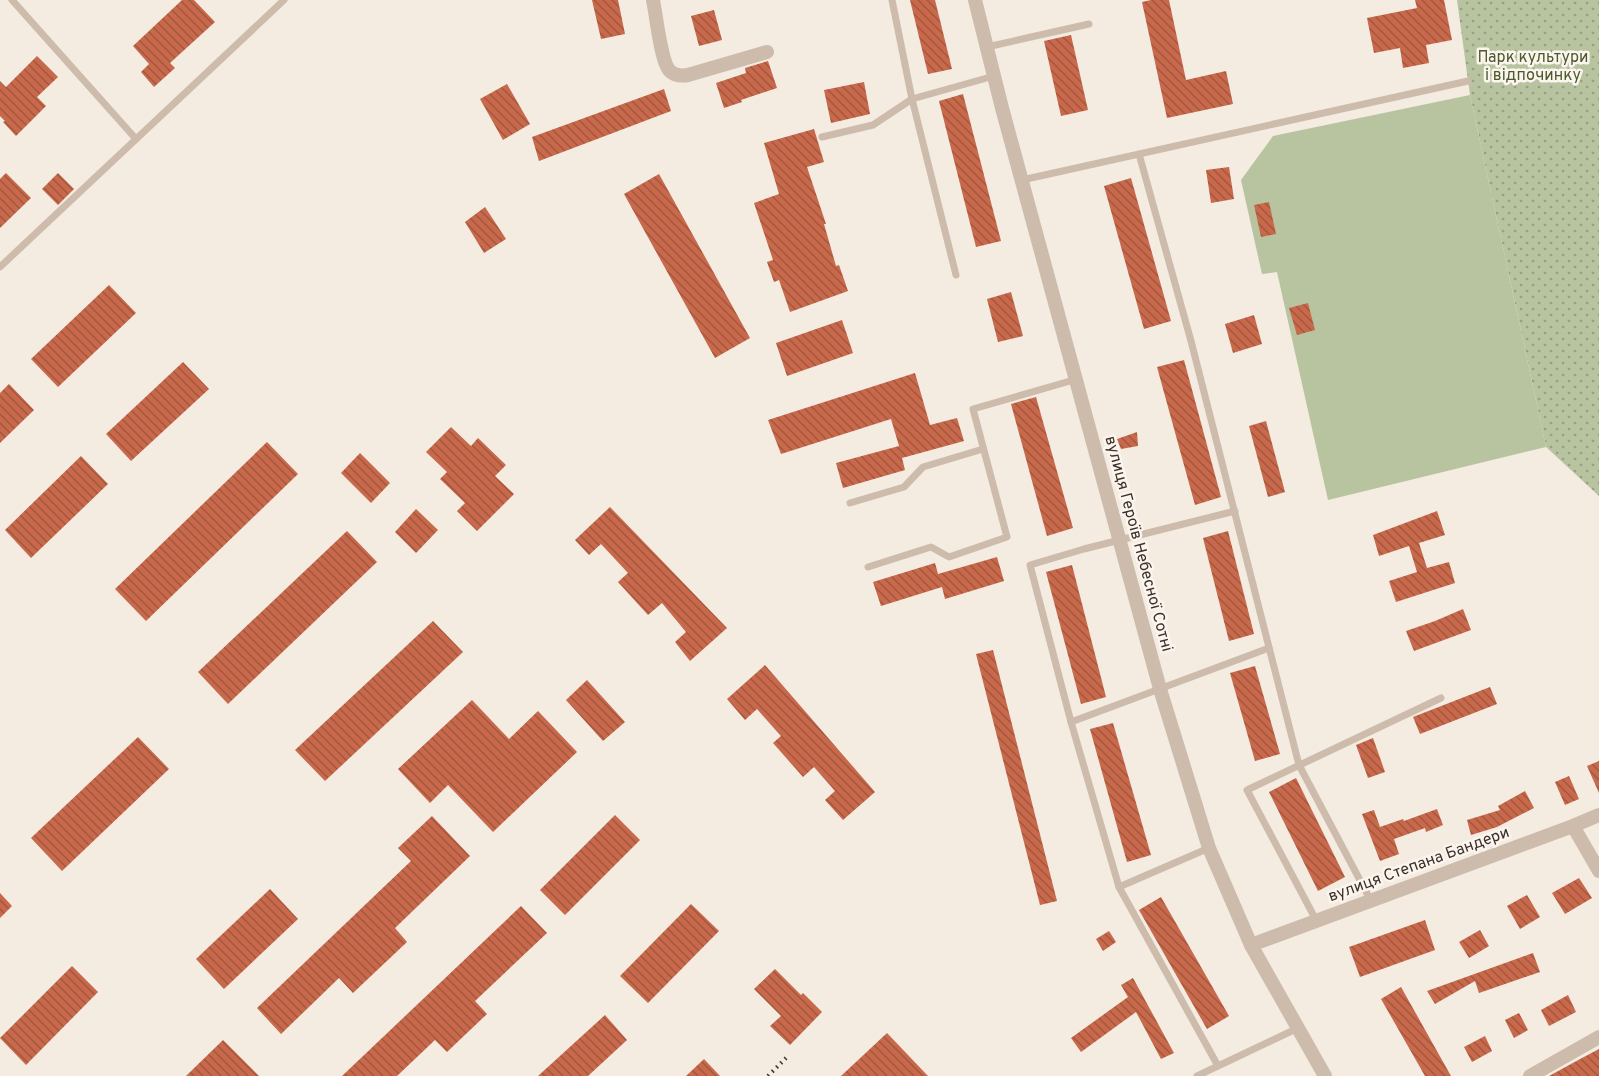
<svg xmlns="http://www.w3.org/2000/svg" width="1599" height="1076" viewBox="0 0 1599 1076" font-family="Overpass,sans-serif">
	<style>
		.grass { fill: url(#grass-dots) }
		.garden { fill: #b8c4a0 }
		.building { fill: url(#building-back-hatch) }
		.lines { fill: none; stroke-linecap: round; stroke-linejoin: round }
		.service { stroke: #cdbbac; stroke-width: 7 }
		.minor { stroke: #cdbbac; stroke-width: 14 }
		.rail { stroke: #3b302b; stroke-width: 4; stroke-dasharray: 1.5 4.5; stroke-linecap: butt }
		.labels { text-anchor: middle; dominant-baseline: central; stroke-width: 5; stroke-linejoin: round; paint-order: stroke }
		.park-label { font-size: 16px; fill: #4a5a2e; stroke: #fbf5ee }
		.street-label { font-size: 16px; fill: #3b302b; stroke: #fbf5ee }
	</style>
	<defs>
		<pattern id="grass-dots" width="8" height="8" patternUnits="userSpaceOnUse" patternTransform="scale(1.5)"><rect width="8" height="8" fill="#b8c4a0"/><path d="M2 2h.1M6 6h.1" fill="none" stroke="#97a083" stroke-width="1.8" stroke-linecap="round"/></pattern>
		<pattern id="building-back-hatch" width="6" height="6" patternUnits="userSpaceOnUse" patternTransform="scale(1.5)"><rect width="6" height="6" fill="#c8694b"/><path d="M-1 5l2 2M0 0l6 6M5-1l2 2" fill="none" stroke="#a4573f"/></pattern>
	</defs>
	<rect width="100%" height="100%" fill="#f4ebe1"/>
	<!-- grass -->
	<polygon class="grass" points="1457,0 1599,0 1599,496 1546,447 1470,95"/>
	<!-- garden -->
	<polygon class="garden" points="1470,95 1546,447 1328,500 1277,272 1262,274 1241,180 1273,136"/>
	<!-- building -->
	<g class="building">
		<polygon points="182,0 194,0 215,22 170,63 175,68 154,87 141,72 149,64 133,46"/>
		<polygon points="592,0 618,0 625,34 601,39"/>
		<polygon points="910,0 935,0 952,69 928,74"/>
		<polygon points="1151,0 1169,0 1186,80 1226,71 1233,104 1167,118 1142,2"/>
		<polygon points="1415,0 1444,0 1452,40 1426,45 1429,63 1403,68 1400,48 1374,53 1367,18 1417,8"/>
		<polygon points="714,10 722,40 699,46 691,16"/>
		<polygon points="1071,35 1088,110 1061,116 1044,41"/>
		<polygon points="37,56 58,77 37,97 46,106 16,136 3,122 5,121 0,116 0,81 6,87"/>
		<polygon points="768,61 777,88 741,100 742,102 724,108 716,83 746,73 745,68"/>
		<polygon points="864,82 870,114 831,123 824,90"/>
		<polygon points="507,84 530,124 503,140 480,99"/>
		<polygon points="664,89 671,111 539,161 532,137"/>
		<polygon points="963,94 1001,241 976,247 939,101"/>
		<polygon points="814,129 824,162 807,167 826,224 824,224 836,266 839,265 848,291 790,312 779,280 774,282 767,262 773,260 754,203 779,194 764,143"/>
		<polygon points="1229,167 1234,199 1211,203 1206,170"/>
		<polygon points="6,173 31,198 0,228 0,179"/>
		<polygon points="58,173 74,189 58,205 42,189"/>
		<polygon points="659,174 750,338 715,358 624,194"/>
		<polygon points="1131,178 1171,321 1144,329 1104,186"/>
		<polygon points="1269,202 1276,234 1261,237 1254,205"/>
		<polygon points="485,207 506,239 484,253 465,222"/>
		<polygon points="109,285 136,313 58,387 31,359"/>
		<polygon points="1011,292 1023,336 998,342 987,299"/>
		<polygon points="1308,303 1315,330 1297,335 1289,308"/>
		<polygon points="1254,315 1262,344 1233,353 1225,324"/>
		<polygon points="842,320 853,353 787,376 776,343"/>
		<polygon points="1184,360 1221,497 1195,505 1157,367"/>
		<polygon points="183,362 209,389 131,461 106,434"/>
		<polygon points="915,373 930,425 957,418 964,441 902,458 905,470 843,488 836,463 899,446 891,419 781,454 768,420"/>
		<polygon points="9,384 34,410 0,443 0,393"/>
		<polygon points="1036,397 1073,528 1047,536 1011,404"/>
		<polygon points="1266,421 1285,492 1268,497 1249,426"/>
		<polygon points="451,427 471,446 478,438 506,465 495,476 514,494 477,531 457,511 465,503 440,479 447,472 426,452"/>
		<polygon points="1137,432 1138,446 1121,449 1117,439"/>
		<polygon points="267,442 298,474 146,621 115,589"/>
		<polygon points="360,453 390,483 371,503 341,473"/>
		<polygon points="81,456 108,484 31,558 5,530"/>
		<polygon points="610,507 727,628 690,661 675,642 686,632 662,603 648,615 618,582 628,573 601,544 589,555 575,540"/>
		<polygon points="416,509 438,530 416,553 395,532"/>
		<polygon points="1437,511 1445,535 1419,543 1427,568 1449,562 1455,583 1396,602 1389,581 1417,572 1409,546 1379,556 1373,535"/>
		<polygon points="347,531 377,562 228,704 198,672"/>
		<polygon points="1228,531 1254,634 1229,641 1203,538"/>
		<polygon points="997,557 1004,581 945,599 942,587 881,606 873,582 935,563 938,574"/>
		<polygon points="1072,565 1106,697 1081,704 1046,572"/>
		<polygon points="1463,609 1471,630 1414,651 1406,631 1435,621"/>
		<polygon points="433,621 463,652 325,781 295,750"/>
		<polygon points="993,650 1057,901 1040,905 976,654"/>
		<polygon points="765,665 875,792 843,820 825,800 835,791 814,767 803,777 773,743 781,736 757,709 745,720 727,699"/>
		<polygon points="1255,666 1280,754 1255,761 1230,673"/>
		<polygon points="587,680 625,722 603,741 566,700"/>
		<polygon points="1490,687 1497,704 1420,734 1413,717"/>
		<polygon points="472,700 509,739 538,711 577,752 493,832 448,785 430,803 398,769"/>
		<polygon points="1113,723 1151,855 1127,862 1090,729"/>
		<polygon points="138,737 169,769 62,871 31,838"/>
		<polygon points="1373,738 1385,772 1368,778 1356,745"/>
		<polygon points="1599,761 1599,793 1587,766"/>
		<polygon points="1569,776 1579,799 1565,805 1555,782"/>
		<polygon points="1296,778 1345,877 1318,891 1269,792"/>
		<polygon points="1525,791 1534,808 1497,827 1471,835 1467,820 1500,810 1498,806"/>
		<polygon points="1437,809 1443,825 1426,832 1425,828 1394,839 1399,854 1380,861 1362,814 1374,810 1380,827 1403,819 1404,821"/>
		<polygon points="615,815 640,840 565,915 540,890"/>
		<polygon points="432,816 470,856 395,928 407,942 353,993 339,978 281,1034 257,1008 411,861 398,848"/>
		<polygon points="1579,878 1592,898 1565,914 1552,893"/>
		<polygon points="270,889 298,919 224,989 196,959"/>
		<polygon points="0,893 12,906 0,918"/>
		<polygon points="1527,895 1540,917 1520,929 1507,906"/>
		<polygon points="1161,897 1229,1016 1207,1029 1139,910"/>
		<polygon points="691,904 719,931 648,1003 620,976"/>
		<polygon points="521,906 547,933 475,1001 487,1014 447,1052 435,1040 397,1076 342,1076"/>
		<polygon points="1425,920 1435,950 1360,977 1349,947"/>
		<polygon points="1480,930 1489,946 1469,958 1459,942"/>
		<polygon points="1109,931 1116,942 1103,951 1096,939"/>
		<polygon points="1533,953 1540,972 1479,993 1475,981 1435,1004 1427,991"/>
		<polygon points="72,966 98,992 26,1065 0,1038"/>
		<polygon points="775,969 801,995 803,993 822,1012 790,1045 770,1026 781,1016 754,989"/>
		<polygon points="1133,978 1174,1053 1161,1059 1136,1012 1081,1052 1071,1038 1128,997 1121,985"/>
		<polygon points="1401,987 1451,1076 1425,1076 1381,999"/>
		<polygon points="1568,995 1576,1012 1549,1026 1541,1010"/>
		<polygon points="1519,1013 1528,1030 1514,1038 1505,1020"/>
		<polygon points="605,1015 627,1040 588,1076 538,1076"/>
		<polygon points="887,1033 928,1076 841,1076"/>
		<polygon points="1485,1036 1492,1051 1472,1062 1464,1047"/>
		<polygon points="223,1040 259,1076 186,1076"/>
		<polygon points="1599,1049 1599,1076 1549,1076 1582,1058"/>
		<polygon points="704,1059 720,1076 686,1076"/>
	</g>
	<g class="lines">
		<!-- service -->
		<g class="service">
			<polyline points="12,0 136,139"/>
			<polyline points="892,0 912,99 956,275"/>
			<polyline points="987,47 1089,24"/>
			<polyline points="822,137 873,125 912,99 994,76"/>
			<polyline points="1139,154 1191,341 1299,765 1371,901"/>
			<polyline points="1022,180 1468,81"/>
			<polyline points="0,267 284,0"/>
			<polyline points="850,503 904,487 923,467 983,449"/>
			<polyline points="868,567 931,547 949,557 1007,537 973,409 1077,379"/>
			<polyline points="1071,722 1269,648"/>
			<polyline points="1119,887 1209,848"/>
			<polyline points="1316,920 1247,790 1441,698"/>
			<polyline points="1218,1066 1119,887 1071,722 1030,565 1084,549 1235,511"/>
			<polyline points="1197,1076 1298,1028"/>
		</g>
		<!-- minor -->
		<g class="minor">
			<path d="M653,0C656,14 661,63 670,71C675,76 682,76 688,75L767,52"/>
			<polyline points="975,0 1002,108 1160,689 1209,848 1251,945 1325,1076"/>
			<polyline points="1573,826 1599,871"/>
			<polyline points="1251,945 1573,826 1599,815"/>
			<polyline points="1530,1076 1599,1037"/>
		</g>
		<!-- rail -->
		<polyline class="rail" points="768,1076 788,1056"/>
	</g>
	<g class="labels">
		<!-- park labels -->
		<g class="park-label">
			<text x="1533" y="58">Парк культури<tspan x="1533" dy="18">і відпочинку</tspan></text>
		</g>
		<!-- street labels -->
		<g class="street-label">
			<text transform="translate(1138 544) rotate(75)">вулиця Героїв Небесної Сотні</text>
			<text transform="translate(1419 865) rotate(-20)">вулиця Степана Бандери</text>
		</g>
	</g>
</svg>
